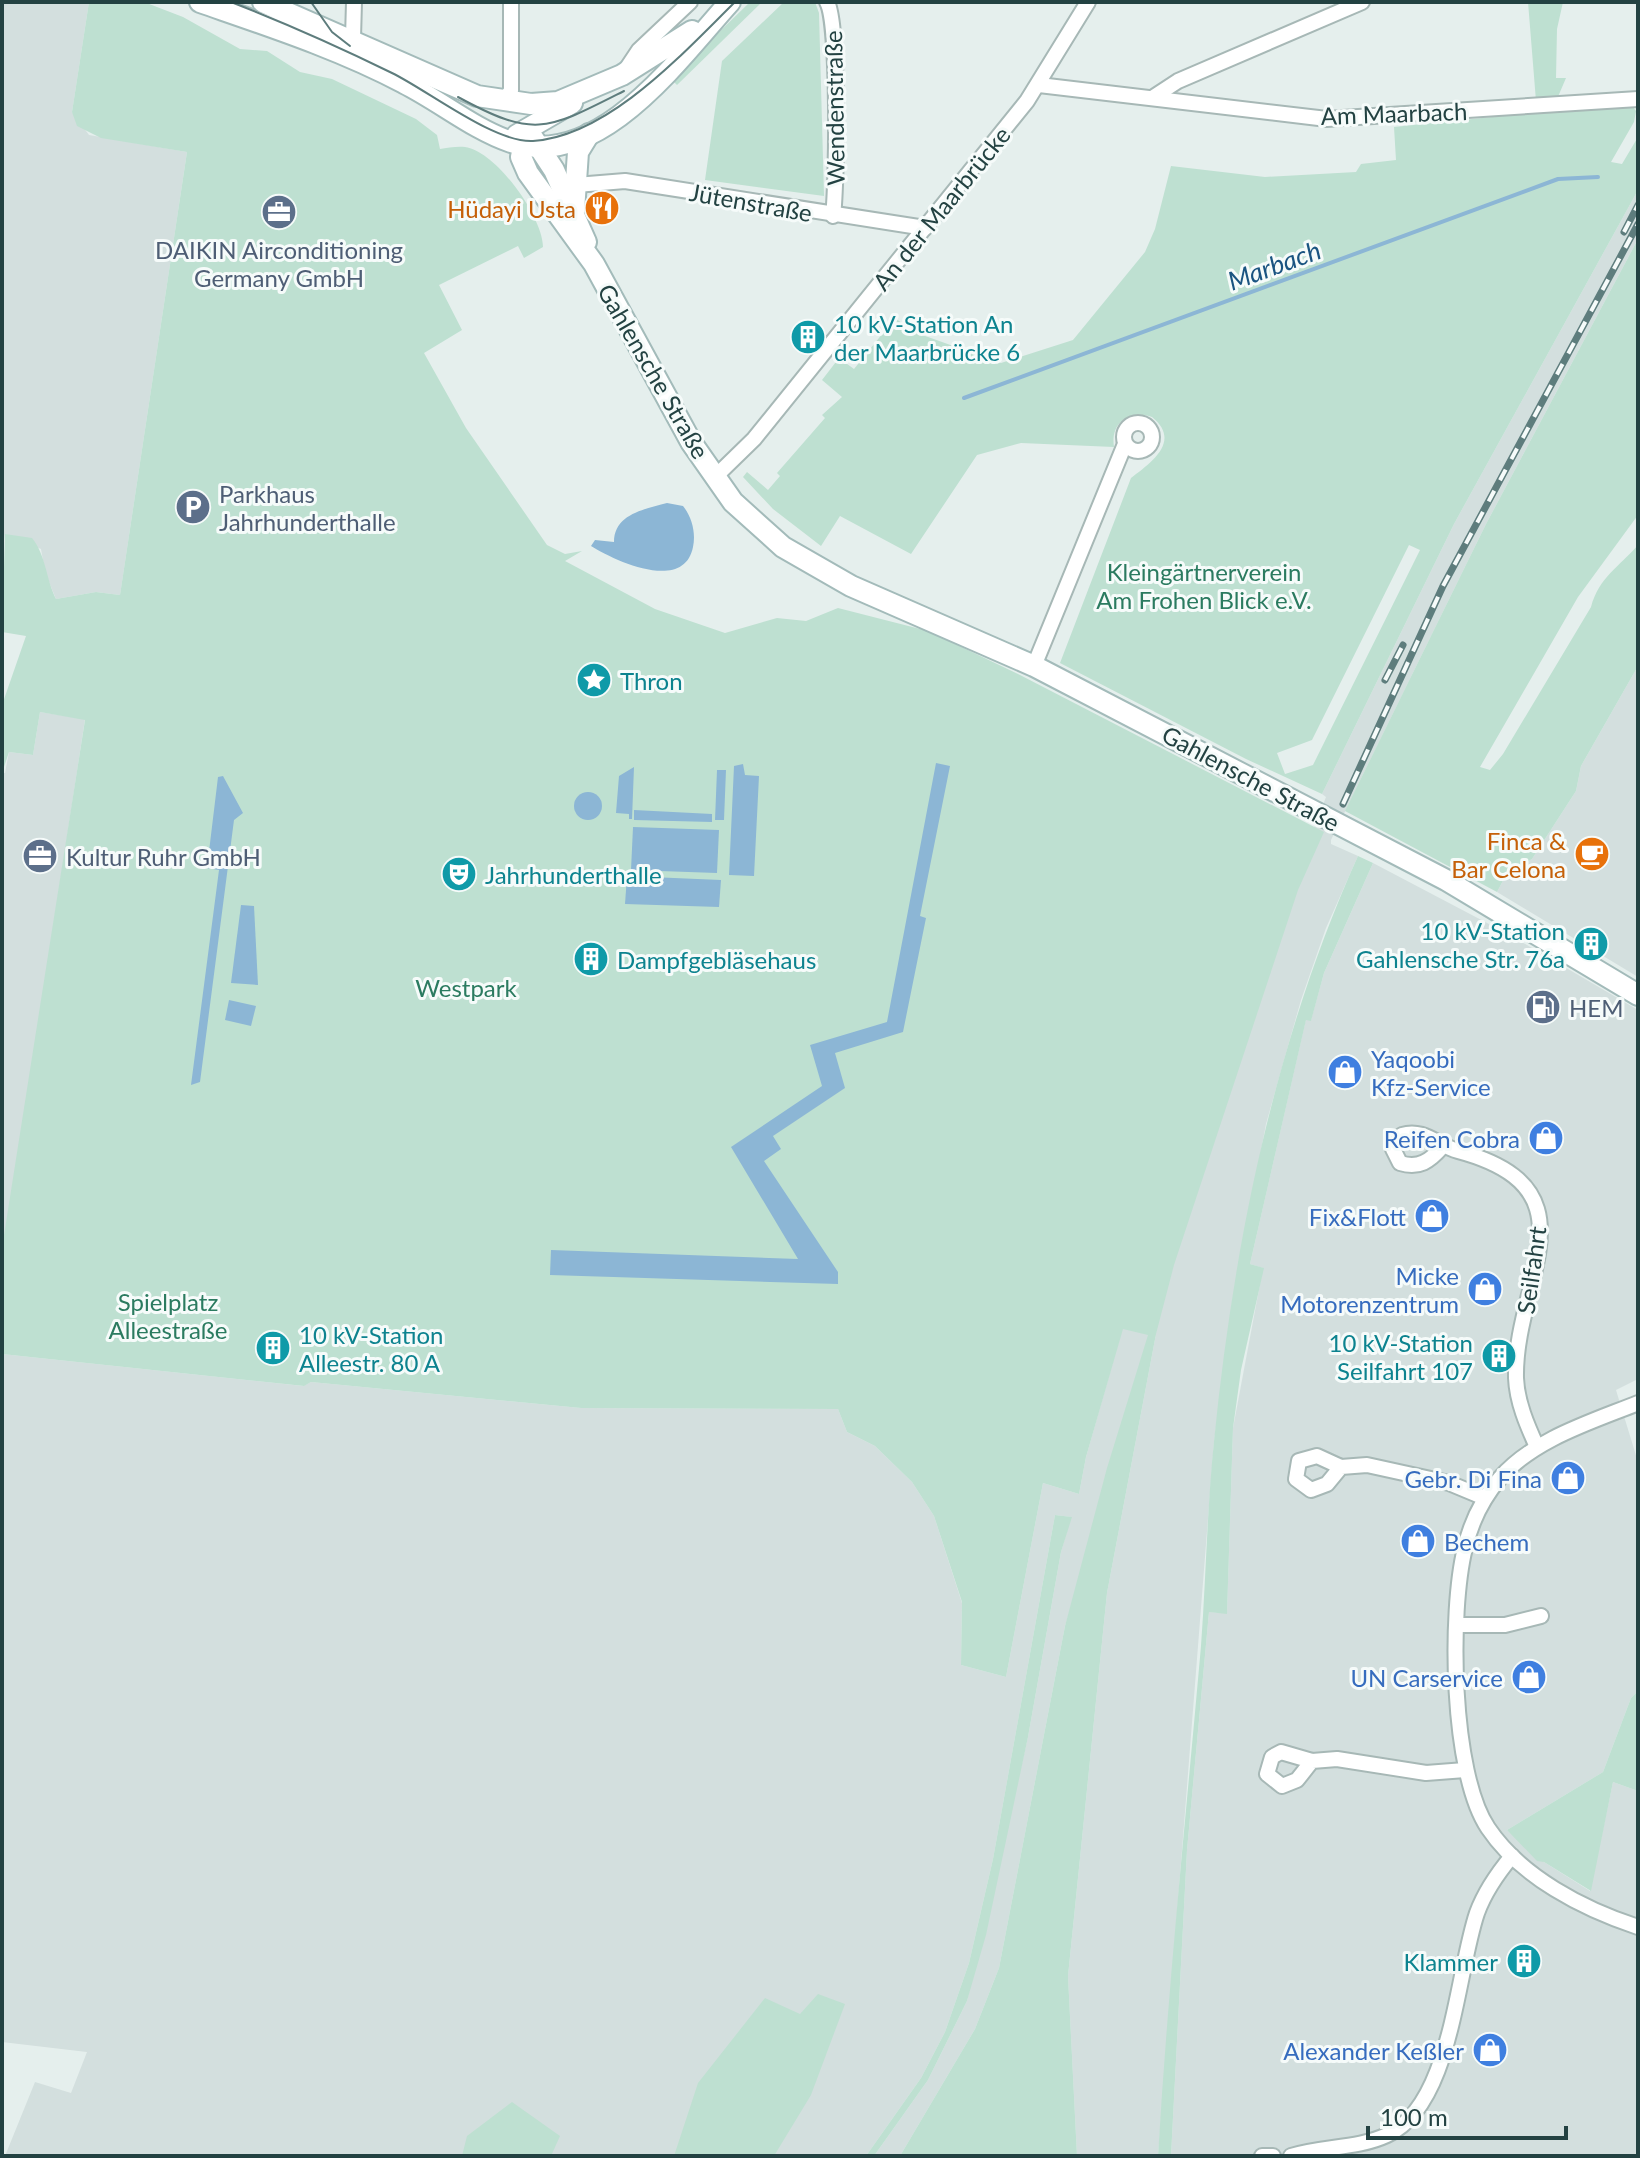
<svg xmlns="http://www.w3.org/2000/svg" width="1640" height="2158" viewBox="0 0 1640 2158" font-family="Lato,sans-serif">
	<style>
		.built { fill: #d3dfde }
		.green { fill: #bee0d1; fill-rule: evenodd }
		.water { fill: #8cb6d5 }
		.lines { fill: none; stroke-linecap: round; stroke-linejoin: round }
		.stream { stroke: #8cb6d5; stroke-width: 4 }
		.street-casing { stroke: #a7b8b6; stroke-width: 18 }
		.secondary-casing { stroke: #a3bbba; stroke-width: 24 }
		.street { stroke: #fff; stroke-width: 14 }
		.secondary { stroke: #fff; stroke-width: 20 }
		.tram { stroke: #5e7d7d; stroke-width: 2 }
		.rail-casing { stroke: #5e7d7d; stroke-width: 7 }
		.rail { stroke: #f6fbfa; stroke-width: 4; stroke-dasharray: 12; stroke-linecap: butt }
		.labels { text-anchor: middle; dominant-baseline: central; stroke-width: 6; stroke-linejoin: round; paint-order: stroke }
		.street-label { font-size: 24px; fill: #234242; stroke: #f6fbfa }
		.food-label { font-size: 24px; fill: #c56008; stroke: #f6fbfa; text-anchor: end }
		.service-label { font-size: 24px; fill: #4e5e75; stroke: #f6fbfa; text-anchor: start }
		.culture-label { font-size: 24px; fill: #0d838f; stroke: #f6fbfa; text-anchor: start }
		.park-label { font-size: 24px; fill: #2b7b60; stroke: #f6fbfa }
		.shop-label { font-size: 24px; fill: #366cbe; stroke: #f6fbfa; text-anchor: end }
		.water-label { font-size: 26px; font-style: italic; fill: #1a5481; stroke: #f6fbfa }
	</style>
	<rect width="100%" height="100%" fill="#e5efed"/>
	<!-- built -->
	<g class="built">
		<polygon points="2,2 89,2 72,112 89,135 187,152 120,595 96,592 56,599 45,572 41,549 5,534 2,555"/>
		<polygon points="1638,190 1638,239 1486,524 1331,840 1331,844 1358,856 1326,928 1301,1000 1266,1124 1232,1303 1214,1442 1158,2156 1077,2156 1068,1976 1107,1593 1156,1334 1065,1626 999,1968 975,2029 900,2156 874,2156 928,2080 967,2001 1028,1737 1061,1552 1071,1517 1055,1515 993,1859 969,1963 945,2032 921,2078 866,2156 5,2156 35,2082 71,2093 87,2052 2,2042 2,1354 303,1386 311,1382 581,1408 838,1409 847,1432 875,1446 912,1482 934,1516 962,1603 961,1665 1006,1677 1043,1483 1079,1494 1086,1457 1128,1309 1326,797 1322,794 1454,524"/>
		<polygon points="1638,666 1638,977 1497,892 1507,873 1532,859 1576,791 1581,766"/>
		<polygon points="40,712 85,719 4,1249 2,773 5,773 9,752 33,755"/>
		<polygon points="1373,863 1508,934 1638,1010 1638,1379 1616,1390 1638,1462 1638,1691 1631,1698 1603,1772 1507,1830 1544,1862 1590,1891 1613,1782 1638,1791 1638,2156 1171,2156 1187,1850 1209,1612 1227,1613 1233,1428 1263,1268 1250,1264 1306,1019 1311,1020 1324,973"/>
	</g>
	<!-- green -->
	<g class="green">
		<path d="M89,2H144L183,17L240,49L267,51L300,72L332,79L416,119L437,135L440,149C447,148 457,146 465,147C496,151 543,217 543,247L524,258L518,246L439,285L462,330L424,353L466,428L547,545L565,554L582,551L565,561L655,609L725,633L777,618L806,621L838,608L928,631L1020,675L1324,832L1298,890L1174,1265L1156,1334L1107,1593L1068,1976L1077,2156H900L975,2029L999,1968L1065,1626L1107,1468L1148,1335L1123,1329L1086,1457L1079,1494L1043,1483L1006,1677L961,1665L962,1602L934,1516L912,1482L875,1446L847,1432L838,1409L581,1408L311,1382L304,1386L2,1354V1248L85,720L40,712L33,755L9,752L2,773V705L26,636L2,632L5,534L32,538C46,555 46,579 56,599L96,592L120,595L187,152L101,138L77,126L72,112Z"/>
		<polygon points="750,2 762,2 677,85 671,79"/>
		<polygon points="784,2 815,2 819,13 824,196 705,180 722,61"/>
		<polygon points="1528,2 1563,2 1557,29 1556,78 1566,78 1557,99 1536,101"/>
		<path d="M1630,103L1636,111L1634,122L1611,162L1622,164L1638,137V190L1454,524L1322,794L1246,759L1060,663L1131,478C1151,463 1182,441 1152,417C1130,409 1110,422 1114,447L1021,443L977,455L911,554L840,516L821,546L773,509L743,477L747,472L768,490L780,476L777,473L825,418L822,415L842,397L822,380L839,358L854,369L895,318L914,332L1001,363L1073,340L1145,252L1155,229L1171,166L1265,177L1356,172L1361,164L1396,160L1394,127ZM1409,545L1420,550L1313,765L1285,774L1277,753L1312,740Z"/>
		<path d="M1638,239V515L1578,597L1480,767L1490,770L1503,754L1591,607C1599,577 1619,567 1638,545V666L1581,766L1576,791L1532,859L1507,873L1497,892L1345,811L1486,524Z"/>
		<path d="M1358,856L1373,863L1324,973L1311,1021L1306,1020L1250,1264L1264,1268L1241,1370L1233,1428L1227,1614L1209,1612L1187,1850L1171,2156H1158C1168,1986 1186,1816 1201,1646C1206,1578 1207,1509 1214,1441C1234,1241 1275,1040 1358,856Z"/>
		<polygon points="1055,1515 1072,1517 1061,1552 1028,1737 986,1935 967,2001 928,2080 874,2156 866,2156 921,2078 945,2032 969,1963 993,1859"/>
		<polygon points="1638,1691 1638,1791 1613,1782 1591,1891 1544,1862 1537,1861 1507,1830 1603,1772 1631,1698"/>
		<polygon points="818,1994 845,2004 811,2095 774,2156 674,2156 698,2083 765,1998 800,2014"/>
		<polygon points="512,2102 560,2136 551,2156 462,2156 467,2136"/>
	</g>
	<!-- water -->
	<g class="water">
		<path d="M667,503L683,506C692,517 696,533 693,547C684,593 615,561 591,546L595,540L614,542C614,514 645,509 667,503Z"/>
		<polygon points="936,763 950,766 920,916 926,918 903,1032 835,1053 845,1088 773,1136 781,1149 764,1161 838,1272 838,1284 550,1275 551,1250 798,1259 731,1147 822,1086 810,1045 887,1022"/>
		<polygon points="743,764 745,775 759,776 754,876 729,875 734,766"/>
		<polygon points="634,767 632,819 629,819 629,814 616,813 619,776"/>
		<polygon points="717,770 726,770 724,820 715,820"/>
		<polygon points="223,776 243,813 234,820 200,1082 191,1085 219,870 207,868 218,777"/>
		<circle cx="588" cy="806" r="14"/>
		<polygon points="634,810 712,814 712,822 634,820"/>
		<polygon points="633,827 719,830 717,873 631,870"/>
		<polygon points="627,876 721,880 719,907 625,904"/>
		<polygon points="241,905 254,906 258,985 231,983"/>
		<polygon points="229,1000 256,1006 251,1026 225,1020"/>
	</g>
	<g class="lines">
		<!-- stream -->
		<polyline class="stream" points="964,398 1558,179 1598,177"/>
		<defs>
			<g id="street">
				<path d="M827,2C839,24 837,183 833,216"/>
				<polyline points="353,38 354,2"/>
				<polyline points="627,68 639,50 690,2"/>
				<polyline points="1039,85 1327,119 1638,99"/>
				<polyline points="1152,98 1178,81 1362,2"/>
				<polyline points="502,102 511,91 511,2"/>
				<polyline points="576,185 625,181 925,228"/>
				<circle cx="1138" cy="437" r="14"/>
				<polyline points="716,476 754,439 1027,101 1088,2"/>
				<polyline points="1034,666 1125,444"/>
				<path d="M1442,1147C1430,1161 1419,1169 1400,1163L1393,1149L1402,1135C1424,1128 1438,1146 1458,1151C1600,1189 1514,1280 1516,1378C1517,1402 1527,1425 1537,1447"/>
				<path d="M1638,1403C1591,1422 1534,1439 1500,1478C1483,1498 1471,1522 1465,1548C1449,1612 1451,1773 1488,1828C1521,1877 1583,1909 1638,1927"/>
				<polyline points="1341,1467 1327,1484 1311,1490 1296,1479 1299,1461 1317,1456 1341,1467 1367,1465 1449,1483 1485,1498"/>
				<polyline points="1458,1625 1505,1625 1541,1616"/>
				<polyline points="1312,1761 1297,1780 1282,1786 1267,1774 1272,1757 1281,1752 1312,1761 1337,1759 1426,1773 1465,1770"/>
				<polyline points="1262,2156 1273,2156"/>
				<path d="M1291,2156C1322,2146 1357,2149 1387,2135C1452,2105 1456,1975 1477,1913C1485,1891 1497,1874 1512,1856"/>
			</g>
			<g id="secondary">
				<path d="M200,2C269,26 340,49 404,83C440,101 473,129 511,142C599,172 680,57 730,2"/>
				<polyline points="263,2 477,96 531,104 558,102 622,75 692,31"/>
				<polyline points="527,130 521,157 528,173 594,264 691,442 733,502 783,547 851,586 1034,666 1446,880 1638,995"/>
				<polyline points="517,135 572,103"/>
				<polyline points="531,135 554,170 586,242"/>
				<polyline points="574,211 578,152 589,134"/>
			</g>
		</defs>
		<!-- street casing -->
		<use href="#street" class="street-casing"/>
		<!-- secondary casing -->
		<use href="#secondary" class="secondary-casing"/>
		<!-- street -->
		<use href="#street" class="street"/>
		<!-- secondary -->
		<use href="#secondary" class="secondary"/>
		<!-- tram -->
		<g class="tram">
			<path d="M231,2C285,23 339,47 392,73C429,91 494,143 533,141C609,136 684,52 735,2"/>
			<polyline points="311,2 332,32 350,46"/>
			<path d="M458,97C535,139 547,130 624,91"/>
		</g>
		<defs>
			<g id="rail">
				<polyline points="1624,232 1638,205"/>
				<polyline points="1385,680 1403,645"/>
				<polyline points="1343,804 1443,586 1638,224"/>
			</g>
		</defs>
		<!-- rail casing -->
		<use href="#rail" class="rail-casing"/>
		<!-- rail -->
		<use href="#rail" class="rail"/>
	</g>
	<!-- icons -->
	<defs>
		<symbol id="restaurant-disc" viewBox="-11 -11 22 22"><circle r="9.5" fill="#e8710a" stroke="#f6fbfa"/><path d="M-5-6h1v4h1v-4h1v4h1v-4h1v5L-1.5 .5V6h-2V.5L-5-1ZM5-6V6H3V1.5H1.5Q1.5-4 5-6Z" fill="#fff"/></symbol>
		<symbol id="office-disc" viewBox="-11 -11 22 22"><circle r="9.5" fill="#5c6f8a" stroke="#f6fbfa"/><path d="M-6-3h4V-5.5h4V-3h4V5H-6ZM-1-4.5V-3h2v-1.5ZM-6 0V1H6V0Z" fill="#fff"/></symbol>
		<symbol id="building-disc" viewBox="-11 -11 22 22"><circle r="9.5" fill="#0f9aa8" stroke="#f6fbfa"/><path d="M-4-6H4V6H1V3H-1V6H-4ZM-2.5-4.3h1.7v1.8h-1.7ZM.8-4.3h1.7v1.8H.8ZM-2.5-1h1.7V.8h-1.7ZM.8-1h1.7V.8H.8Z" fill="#fff"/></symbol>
		<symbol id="parking-disc" viewBox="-11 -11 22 22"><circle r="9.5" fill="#5c6f8a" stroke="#f6fbfa"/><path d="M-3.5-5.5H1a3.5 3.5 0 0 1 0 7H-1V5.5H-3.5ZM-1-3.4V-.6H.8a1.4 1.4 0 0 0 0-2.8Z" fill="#fff"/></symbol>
		<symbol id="sight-disc" viewBox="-11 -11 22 22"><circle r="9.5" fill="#0f9aa8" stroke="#f6fbfa"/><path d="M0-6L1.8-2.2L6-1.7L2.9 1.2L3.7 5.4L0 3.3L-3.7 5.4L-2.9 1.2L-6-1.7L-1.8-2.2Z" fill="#fff"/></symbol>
		<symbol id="cafe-disc" viewBox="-11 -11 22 22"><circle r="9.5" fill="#e8710a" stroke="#f6fbfa"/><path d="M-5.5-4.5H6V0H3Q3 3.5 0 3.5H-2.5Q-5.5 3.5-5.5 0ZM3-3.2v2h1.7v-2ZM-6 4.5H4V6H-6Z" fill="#fff"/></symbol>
		<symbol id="theatre-disc" viewBox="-11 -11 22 22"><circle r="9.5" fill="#0f9aa8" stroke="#f6fbfa"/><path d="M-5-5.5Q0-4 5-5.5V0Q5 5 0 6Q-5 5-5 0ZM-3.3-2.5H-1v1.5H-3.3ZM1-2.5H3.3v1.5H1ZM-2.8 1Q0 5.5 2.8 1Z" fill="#fff"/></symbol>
		<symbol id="fuel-disc" viewBox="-11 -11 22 22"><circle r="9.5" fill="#5c6f8a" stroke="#f6fbfa"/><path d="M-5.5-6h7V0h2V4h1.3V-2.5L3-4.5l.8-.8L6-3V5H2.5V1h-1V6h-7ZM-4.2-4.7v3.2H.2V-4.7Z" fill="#fff"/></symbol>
		<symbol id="shop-disc" viewBox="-11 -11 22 22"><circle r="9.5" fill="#3f7fe0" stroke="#f6fbfa"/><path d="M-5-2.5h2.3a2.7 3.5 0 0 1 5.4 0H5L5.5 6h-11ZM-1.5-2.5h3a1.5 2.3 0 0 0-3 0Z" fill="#fff"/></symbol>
	</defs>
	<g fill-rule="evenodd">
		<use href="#restaurant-disc" x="582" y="188" width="40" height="40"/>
		<use href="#office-disc" x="259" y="192" width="40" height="40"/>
		<use href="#building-disc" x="788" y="317" width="40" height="40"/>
		<use href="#parking-disc" x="173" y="487" width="40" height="40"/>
		<use href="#sight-disc" x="574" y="660" width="40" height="40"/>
		<use href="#cafe-disc" x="1572" y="834" width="40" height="40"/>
		<use href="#office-disc" x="20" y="836" width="40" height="40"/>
		<use href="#theatre-disc" x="439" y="854" width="40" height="40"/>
		<use href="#building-disc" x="1571" y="924" width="40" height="40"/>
		<use href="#building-disc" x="571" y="939" width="40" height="40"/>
		<use href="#fuel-disc" x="1523" y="987" width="40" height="40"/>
		<use href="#shop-disc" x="1325" y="1052" width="40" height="40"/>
		<use href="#shop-disc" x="1526" y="1118" width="40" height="40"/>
		<use href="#shop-disc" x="1412" y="1196" width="40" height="40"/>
		<use href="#shop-disc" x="1465" y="1269" width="40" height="40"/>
		<use href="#building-disc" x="253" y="1328" width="40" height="40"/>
		<use href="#building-disc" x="1479" y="1336" width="40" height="40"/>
		<use href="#shop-disc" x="1548" y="1458" width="40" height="40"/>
		<use href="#shop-disc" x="1398" y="1521" width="40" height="40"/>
		<use href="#shop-disc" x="1509" y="1657" width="40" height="40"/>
		<use href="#building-disc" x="1504" y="1941" width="40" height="40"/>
		<use href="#shop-disc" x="1470" y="2030" width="40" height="40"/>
	</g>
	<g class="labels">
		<!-- street labels -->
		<g class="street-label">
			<text transform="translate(834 108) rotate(-91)">Wendenstraße</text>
			<text transform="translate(1394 113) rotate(-2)">Am Maarbach</text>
			<text transform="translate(751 202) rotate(10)">Jütenstraße</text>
			<text transform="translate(941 208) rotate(-51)">An der Maarbrücke</text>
			<text transform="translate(654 371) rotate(60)">Gahlensche Straße</text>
			<text transform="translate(1251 778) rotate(28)">Gahlensche Straße</text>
			<text transform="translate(1531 1270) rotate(-82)">Seilfahrt</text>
		</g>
		<!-- food labels -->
		<g class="food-label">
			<text x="576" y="208">Hüdayi Usta</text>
			<text x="1566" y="840">Finca &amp;<tspan x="1566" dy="28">Bar Celona</tspan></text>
		</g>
		<!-- service labels -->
		<g class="service-label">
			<text x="279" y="249" text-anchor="middle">DAIKIN Airconditioning<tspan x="279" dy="28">Germany GmbH</tspan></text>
			<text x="219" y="493">Parkhaus<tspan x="219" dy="28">Jahrhunderthalle</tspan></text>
			<text x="66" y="856">Kultur Ruhr GmbH</text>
			<text x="1569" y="1007">HEM</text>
		</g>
		<!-- culture labels -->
		<g class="culture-label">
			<text x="834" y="323">10 kV-Station An<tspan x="834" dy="28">der Maarbrücke 6</tspan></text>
			<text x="620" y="680">Thron</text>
			<text x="485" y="874">Jahrhunderthalle</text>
			<text x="1565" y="930" text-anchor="end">10 kV-Station<tspan x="1565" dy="28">Gahlensche Str. 76a</tspan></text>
			<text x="617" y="959">Dampfgebläsehaus</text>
			<text x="299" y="1334">10 kV-Station<tspan x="299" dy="28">Alleestr. 80 A</tspan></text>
			<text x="1473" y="1342" text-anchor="end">10 kV-Station<tspan x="1473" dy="28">Seilfahrt 107</tspan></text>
			<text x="1498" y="1961" text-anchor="end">Klammer</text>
		</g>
		<!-- park labels -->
		<g class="park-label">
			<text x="1204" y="571">Kleingärtnerverein<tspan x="1204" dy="28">Am Frohen Blick e.V.</tspan></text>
			<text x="466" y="987">Westpark</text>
			<text x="168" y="1301">Spielplatz<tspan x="168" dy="28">Alleestraße</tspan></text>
		</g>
		<!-- shop labels -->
		<g class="shop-label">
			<text x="1371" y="1058" text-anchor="start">Yaqoobi<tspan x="1371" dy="28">Kfz-Service</tspan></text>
			<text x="1520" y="1138">Reifen Cobra</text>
			<text x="1406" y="1216">Fix&amp;Flott</text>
			<text x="1459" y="1275">Micke<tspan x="1459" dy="28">Motorenzentrum</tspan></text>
			<text x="1542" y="1478">Gebr. Di Fina</text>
			<text x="1444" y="1541" text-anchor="start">Bechem</text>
			<text x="1503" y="1677">UN Carservice</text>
			<text x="1464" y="2050">Alexander Keßler</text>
		</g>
		<!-- water labels -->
		<g class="water-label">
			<text transform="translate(1274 265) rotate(-20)">Marbach</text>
		</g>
	</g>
	<!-- border -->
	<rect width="1640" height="2158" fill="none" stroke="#234242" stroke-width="8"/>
	<!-- scale -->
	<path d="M1368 2126v12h198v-12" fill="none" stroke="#234242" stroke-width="4"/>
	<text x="1380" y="2126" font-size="24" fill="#234242" stroke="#f6fbfa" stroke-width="6" paint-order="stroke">100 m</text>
</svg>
